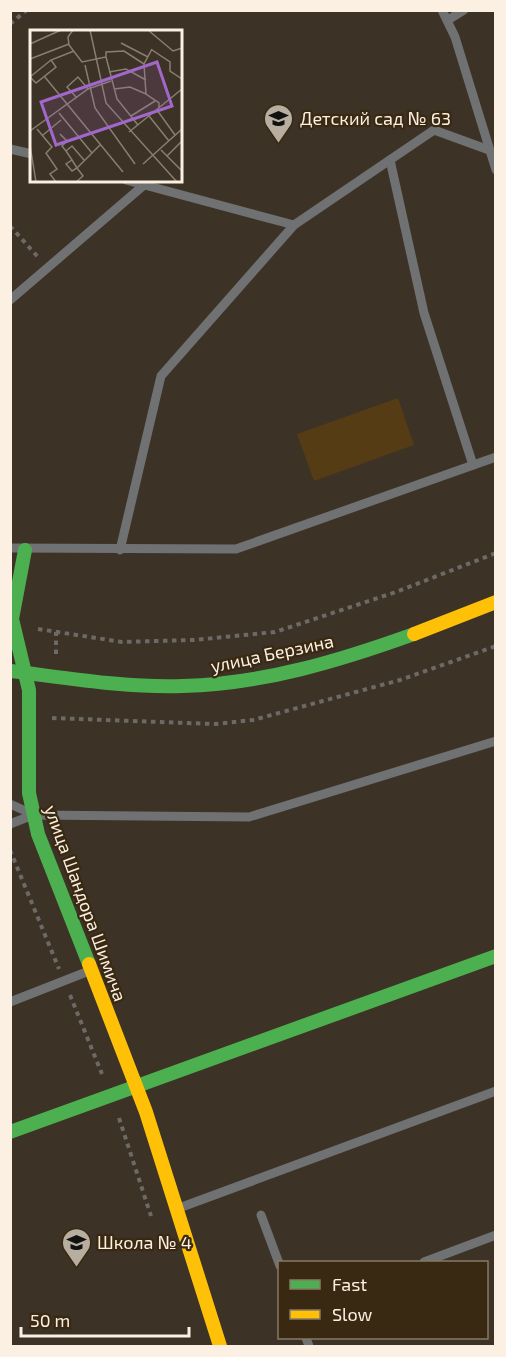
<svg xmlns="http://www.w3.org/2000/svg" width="506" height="1357" viewBox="0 0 506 1357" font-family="'Exo 2',sans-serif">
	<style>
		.green { fill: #563c15 }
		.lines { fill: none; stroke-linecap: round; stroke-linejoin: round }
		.path { stroke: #6c6966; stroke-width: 4; stroke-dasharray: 4.5 4.5; stroke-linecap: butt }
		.lane { stroke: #6f7172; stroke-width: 9 }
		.fast { stroke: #4caf50; stroke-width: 14 }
		.slow { stroke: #ffc107; stroke-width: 14 }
		.labels { text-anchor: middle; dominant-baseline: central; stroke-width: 4.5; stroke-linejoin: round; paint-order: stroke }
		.poi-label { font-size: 18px; fill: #fbf0e2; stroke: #3a2912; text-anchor: start }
		.street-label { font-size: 18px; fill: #fbf0e2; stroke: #3a2912 }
		.inset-road { fill: none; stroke: #887e71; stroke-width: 1.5 }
		.view { fill: #a167ca; fill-opacity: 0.15; stroke: #a167ca; stroke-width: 3 }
		.inset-edge { fill: none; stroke: #fbf0e2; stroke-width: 3 }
	</style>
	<rect width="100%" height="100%" fill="#3c3225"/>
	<!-- green -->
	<polygon class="green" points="398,398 414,445 314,481 297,434"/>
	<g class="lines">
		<!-- path -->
		<g class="path">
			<polyline points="10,24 27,10"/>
			<polyline points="10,226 38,257"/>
			<polyline points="38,629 122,642 194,640 275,632 396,592 496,553"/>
			<polyline points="56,654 56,632"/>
			<polyline points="52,718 215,724 253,720 400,680 496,646"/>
			<polyline points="10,850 59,969"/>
			<polyline points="70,995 102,1074"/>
			<polyline points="119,1118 151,1216"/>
		</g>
		<!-- lane -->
		<g class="lane">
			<polyline points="442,10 455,37 496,170"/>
			<polyline points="448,20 464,10"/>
			<polyline points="10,149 32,154"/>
			<polyline points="390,160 424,313 473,465"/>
			<polyline points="126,180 294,225 434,130 489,150"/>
			<polyline points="10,300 144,185"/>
			<polyline points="10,548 236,549 496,457"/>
			<polyline points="120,550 161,376 294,225"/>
			<polyline points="10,804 30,813"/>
			<polyline points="10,824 33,815 249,817 496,741"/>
			<polyline points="10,1002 89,971"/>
			<polyline points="179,1208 496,1091"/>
			<polyline points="261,1215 280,1266"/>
			<polyline points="424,1262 496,1235"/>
			<polyline points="306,1338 309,1346"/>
		</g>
		<!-- fast -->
		<g class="fast">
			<polyline points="25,550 12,619 29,690 29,793 38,834 89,964"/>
			<path d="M11,671C68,678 126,688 183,686C263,684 339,661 414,634"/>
			<polyline points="10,1132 496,956"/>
		</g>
		<!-- slow -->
		<g class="slow">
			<polyline points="414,634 496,602"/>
			<polyline points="89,964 146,1112 220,1346"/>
		</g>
	</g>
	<!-- icons -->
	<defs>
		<symbol id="school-pin" viewBox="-11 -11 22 30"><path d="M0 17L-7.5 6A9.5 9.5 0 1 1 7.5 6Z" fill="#b8aea0" stroke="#3a2912"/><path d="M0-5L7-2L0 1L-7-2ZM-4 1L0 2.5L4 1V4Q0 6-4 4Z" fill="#111"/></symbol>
	</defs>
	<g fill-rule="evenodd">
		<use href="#school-pin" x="262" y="102" width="33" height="45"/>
		<use href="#school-pin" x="60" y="1226" width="33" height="45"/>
	</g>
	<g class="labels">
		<!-- poi labels -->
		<g class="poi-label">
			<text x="300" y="118">Детский сад № 63</text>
			<text x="97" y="1242">Школа № 4</text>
		</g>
		<!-- street labels -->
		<g class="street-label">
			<text transform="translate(272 653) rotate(-12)">улица Берзина</text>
			<text transform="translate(86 903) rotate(70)">улица Шандора Шимича</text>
		</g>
	</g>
	<!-- overview -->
	<g transform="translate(30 30)">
		<rect width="152" height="152" fill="#3c3225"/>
		<path class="inset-road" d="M43,0L38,7L39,15L52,32L76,27V22L94,21L114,34M60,0L76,73L147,152M118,0L143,21L152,18M91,13L118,27M0,14L31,0M122,19L114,34L116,64L129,73V78M122,20L140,32V41L152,49M76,27L87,69L108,95M0,29L39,14M55,35L65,78L105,134M79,42L96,39L116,50M14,46L93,142M0,47L6,53L26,37L21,30L44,21M0,47L21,30M84,59L100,57L116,64M47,68L37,57L48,47L58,59M127,80L145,105M29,83L62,123M101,86L125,71M119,86L139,111M7,99L22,117L16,123L27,139L20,144L26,152M0,101L58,59L81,51M99,102L152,59M30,104L37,111L32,116L36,121L42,116L54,130M13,105L31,90M0,115L6,152M131,120L152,141M36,121L42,130L47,138L42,141L36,134L42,130M137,126L152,111M113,134L152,99M46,152L53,146L47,138L70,115"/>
		<path class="view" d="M127,32L142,76L26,115L11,72Z"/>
		<rect width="152" height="152" class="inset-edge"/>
	</g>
	<!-- border -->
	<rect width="506" height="1357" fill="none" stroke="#fbf0e2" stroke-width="24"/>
	<!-- legend -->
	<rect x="278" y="1261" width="210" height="78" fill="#3a2912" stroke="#877965" stroke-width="1.5"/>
	<rect x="290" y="1280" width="30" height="9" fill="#4caf50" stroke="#877965" stroke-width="1.5"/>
	<text x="332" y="1291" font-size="18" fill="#fbf0e2">Fast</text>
	<rect x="290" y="1310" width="30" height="9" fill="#ffc107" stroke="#877965" stroke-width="1.5"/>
	<text x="332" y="1321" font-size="18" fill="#fbf0e2">Slow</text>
	<!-- scale -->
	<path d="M21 1327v9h168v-9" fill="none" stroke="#fbf0e2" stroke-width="3"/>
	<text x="30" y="1327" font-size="18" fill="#fbf0e2" stroke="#3a2912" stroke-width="4.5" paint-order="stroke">50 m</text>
</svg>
